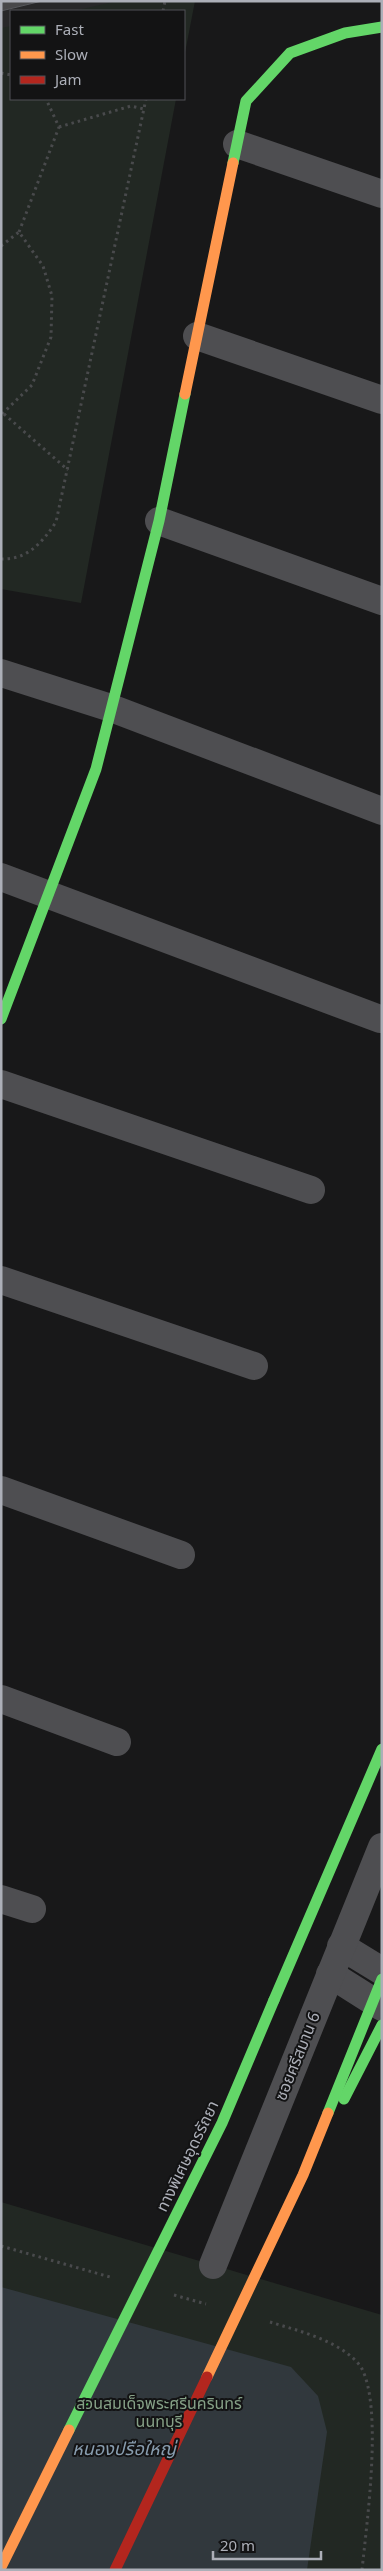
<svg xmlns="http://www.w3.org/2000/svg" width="383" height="2571" viewBox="0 0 383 2571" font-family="'Noto Sans','Noto Sans Thai',sans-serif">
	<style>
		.green { fill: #222823 }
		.water { fill: #31383d }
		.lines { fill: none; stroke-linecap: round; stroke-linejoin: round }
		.path { stroke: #494a4c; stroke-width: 3; stroke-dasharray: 2.5 4; stroke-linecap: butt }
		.street { stroke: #4e4e51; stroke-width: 28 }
		.fast { stroke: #63d668; stroke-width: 11 }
		.slow { stroke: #ff974d; stroke-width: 11 }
		.fast-bridge { stroke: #63d668; stroke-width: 11 }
		.slow-bridge { stroke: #ff974d; stroke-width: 11 }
		.jam-bridge { stroke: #b3261e; stroke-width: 11 }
		.shaded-wall { fill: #282829 }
		.building { fill: #48484a; stroke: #57585c }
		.labels { text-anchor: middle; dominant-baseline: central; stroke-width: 4; stroke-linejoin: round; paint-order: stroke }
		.street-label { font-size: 16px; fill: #acafb8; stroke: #131314 }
		.park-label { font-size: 16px; fill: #85a086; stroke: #131314 }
		.water-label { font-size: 18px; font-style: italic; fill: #879cae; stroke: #131314 }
	</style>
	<rect width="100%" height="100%" fill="#181819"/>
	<!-- green -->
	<g class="green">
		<polygon points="1,1 195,1 184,58 184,11 11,11 11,99 176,99 81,603 1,589"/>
		<polygon points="1,2202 382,2315 382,2570 1,2570"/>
	</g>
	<!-- water -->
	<polygon class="water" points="1,2287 291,2367 318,2396 327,2432 307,2570 1,2570"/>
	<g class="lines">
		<!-- path -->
		<g class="path">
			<polyline points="163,11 165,1"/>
			<polyline points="1,73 11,75"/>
			<polyline points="59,127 131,106 144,109"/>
			<polyline points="19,232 59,127 46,99"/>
			<polyline points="1,246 19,232 43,266 52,296 51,337 32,385 1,415"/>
			<polyline points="4,414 68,470"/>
			<path d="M1,559C27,560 42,543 56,522L146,99"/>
			<polyline points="1,2246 110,2277"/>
			<polyline points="174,2295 206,2304"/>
			<path d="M270,2322C299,2331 342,2341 361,2367C383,2406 367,2521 362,2570"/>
		</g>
		<!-- street -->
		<g class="street">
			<polyline points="237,144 382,194"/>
			<polyline points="197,336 382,400"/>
			<polyline points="159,521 382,601"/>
			<polyline points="1,673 111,708 382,811"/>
			<polyline points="1,877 380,1019"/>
			<polyline points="1,1084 311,1190"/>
			<polyline points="1,1280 254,1366"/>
			<polyline points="1,1490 181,1555"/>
			<polyline points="1,1699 117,1742"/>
			<polyline points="1,1899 32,1909"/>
			<polyline points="341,1946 382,1971"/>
			<polyline points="330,1974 382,2007"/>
			<polyline points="213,2265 382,1847"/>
		</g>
		<!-- fast -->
		<g class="fast">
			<polyline points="233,163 246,101 290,53 345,33 382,27"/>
			<polyline points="1,1019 96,769 159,521 185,394"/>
			<polyline points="274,2000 382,1749"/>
			<polyline points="344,2099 382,2025"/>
		</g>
		<!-- slow -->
		<polyline class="slow" points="185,394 233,163"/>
		<!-- fast-bridge -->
		<g class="fast-bridge">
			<polyline points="328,2113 382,1979"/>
			<polyline points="69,2430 222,2123 274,2000"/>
		</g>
		<!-- slow-bridge -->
		<g class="slow-bridge">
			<polyline points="207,2377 303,2175 328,2113"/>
			<polyline points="1,2567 69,2430"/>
		</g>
		<!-- jam-bridge -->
		<polyline class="jam-bridge" points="115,2570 207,2377"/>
	</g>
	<!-- shaded-wall -->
	<polygon class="shaded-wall" points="42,1 117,1 74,11 11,11 11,26 1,28 1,11"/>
	<!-- building -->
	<polygon class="building" points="1,1 42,1 1,11"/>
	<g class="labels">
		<!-- street labels -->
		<g class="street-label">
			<text transform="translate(297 2056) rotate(-68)">ซอยศรีสมาน 6</text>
			<text transform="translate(187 2156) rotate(-64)">ทางพิเศษอุดรรัถยา</text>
		</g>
		<!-- park labels -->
		<g class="park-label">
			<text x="159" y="2403">สวนสมเด็จพระศรีนครินทร์<tspan x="159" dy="18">นนทบุรี</tspan></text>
		</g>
		<!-- water labels -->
		<g class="water-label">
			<text x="124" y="2448">หนองปรือใหญ่</text>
		</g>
	</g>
	<!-- border -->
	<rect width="383" height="2571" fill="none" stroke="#acafb8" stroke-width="5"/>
	<!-- legend -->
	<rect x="10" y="10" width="175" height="90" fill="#131314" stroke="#505156"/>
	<rect x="20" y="26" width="25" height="8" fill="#63d668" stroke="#505156"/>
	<text x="55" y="35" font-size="15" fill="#acafb8">Fast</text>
	<rect x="20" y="51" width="25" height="8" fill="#ff974d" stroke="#505156"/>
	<text x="55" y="60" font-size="15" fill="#acafb8">Slow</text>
	<rect x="20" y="76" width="25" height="8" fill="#b3261e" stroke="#505156"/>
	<text x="55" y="85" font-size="15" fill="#acafb8">Jam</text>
	<!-- scale -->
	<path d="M213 2551v8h108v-8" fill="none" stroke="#acafb8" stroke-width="2.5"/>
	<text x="220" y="2551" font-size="15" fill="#acafb8" stroke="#131314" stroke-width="4" paint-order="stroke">20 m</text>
</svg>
